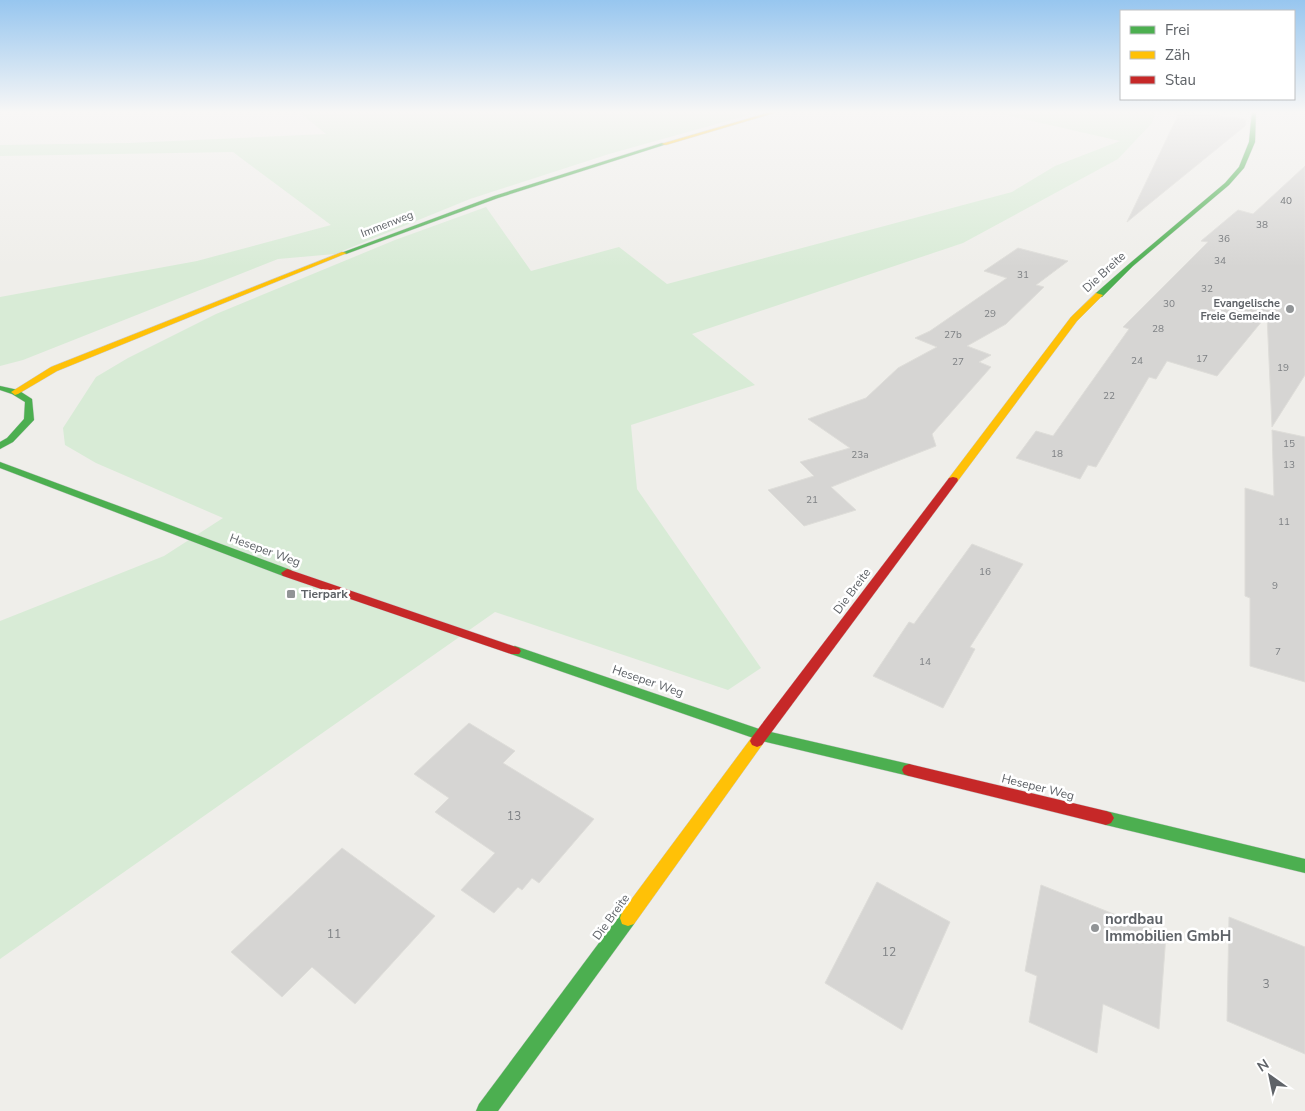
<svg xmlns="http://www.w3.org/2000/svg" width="1305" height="1111" viewBox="0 0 1305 1111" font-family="'Nunito Sans',sans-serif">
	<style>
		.green { fill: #d8ebd6 }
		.building { fill: #d6d5d3; stroke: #deddd9 }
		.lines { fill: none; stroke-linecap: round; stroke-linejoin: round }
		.fast-casing { stroke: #cacacb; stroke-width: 1 }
		.slow-casing { stroke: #cacacb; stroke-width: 1 }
		.jam-casing { stroke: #cacacb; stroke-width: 1 }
		.fast { fill: #4caf50; fill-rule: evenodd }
		.slow { fill: #ffc107; fill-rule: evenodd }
		.jam { fill: #c62828; fill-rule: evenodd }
		.poi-dot { fill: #919496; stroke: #fff; stroke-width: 2 }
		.labels { text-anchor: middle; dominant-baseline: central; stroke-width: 5; stroke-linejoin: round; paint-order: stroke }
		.number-label { font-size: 10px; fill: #7e8184 }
		.far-street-label { font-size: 11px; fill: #5f6368; stroke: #fff }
		.far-poi-label { font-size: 11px; font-weight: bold; fill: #5f6368; stroke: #fff; text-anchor: end }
		.street-label { font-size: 12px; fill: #5f6368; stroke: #fff }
		.poi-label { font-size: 12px; font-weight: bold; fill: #5f6368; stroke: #fff; text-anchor: start }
		.near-number-label { font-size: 12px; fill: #7e8184 }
		.near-poi-label { font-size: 15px; font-weight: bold; fill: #5f6368; stroke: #fff; text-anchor: start }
	</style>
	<rect width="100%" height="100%" fill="#efeeea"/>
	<!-- green -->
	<g class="green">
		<polygon points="298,111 763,111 609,154 470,199 335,254 278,259 23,360 0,366 0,297 197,261 331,225 233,152 0,156 0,145 129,143 326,134"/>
		<polygon points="1156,111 1152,123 1118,159 963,243 692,334 755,385 631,425 637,489 761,668 728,690 495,612 0,959 0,621 164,556 223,518 96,463 65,445 63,428 96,377 128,358 216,314 395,240 486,207 531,271 619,247 667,284 1012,192 1055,166 1120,141 993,112"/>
	</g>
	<!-- building -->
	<g class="building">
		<polygon points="1180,111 1246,119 1245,126 1127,222"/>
		<polygon points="1305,166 1305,375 1272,427 1267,315 1217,376 1167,361 1156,379 1149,377 1096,467 1088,465 1080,479 1016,458 1036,431 1053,436 1129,329 1123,327 1208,242 1201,241 1238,210 1253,214"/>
		<polygon points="1018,248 1068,261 1036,285 1044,287 1006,324 967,346 991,355 979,362 991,367 932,434 936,446 831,487 856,510 804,526 768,490 814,476 800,462 850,448 808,419 866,398 898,368 937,347 915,338 930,331 1007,278 984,271"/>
		<polygon points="1272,430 1305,437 1305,682 1250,666 1250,598 1245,596 1245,488 1274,496"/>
		<polygon points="972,544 1023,564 970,647 975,649 943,708 873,676 909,622 914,624"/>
		<polygon points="469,723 515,751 503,763 594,819 539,883 532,878 522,890 518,887 494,913 461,890 495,853 435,812 449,798 414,774"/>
		<polygon points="342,848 435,916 355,1004 312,967 282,997 231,952"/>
		<polygon points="877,882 950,922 902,1030 825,983"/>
		<polygon points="1041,885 1166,935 1159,1029 1103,1004 1097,1053 1029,1022 1037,976 1025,971"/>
		<polygon points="1229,917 1305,947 1305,1054 1227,1021"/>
	</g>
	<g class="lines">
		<defs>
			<g id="fast">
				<polygon points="1252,111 1256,111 1255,142 1244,168 1229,185 1133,266 1102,297 1096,297 1096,293 1129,264 1225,183 1239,167 1249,142"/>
				<polygon points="662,143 667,144 498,198 346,254 341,253 494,196"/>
				<polygon points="0,386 18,390 32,399 34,420 13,442 0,449 0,442 7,438 24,419 25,402 12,394 0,390"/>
				<polygon points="0,462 291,570 293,573 291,576 283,576 0,468"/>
				<polygon points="515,646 762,730 909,764 914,766 916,770 914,774 909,776 762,741 511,654 509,651 511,648"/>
				<polygon points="1106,811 1305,859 1305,873 1106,825 1101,823 1098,818 1101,813"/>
				<polygon points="628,910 634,912 636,918 634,924 498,1111 476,1111 479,1104 622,912"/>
			</g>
			<g id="slow">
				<polygon points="774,111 781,111 666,145 661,144"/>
				<polygon points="342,252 347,253 57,371 18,394 15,395 11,392 51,367"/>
				<polygon points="1096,293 1103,295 1077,321 957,482 949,482 948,480 949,478 1071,317"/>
				<polygon points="757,735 762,737 764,741 762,745 634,924 628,926 622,924 620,918 622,912 752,737"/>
			</g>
			<g id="jam">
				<polygon points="953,477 957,478 958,480 957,482 762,745 757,747 752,745 750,741 752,737 949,478"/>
				<polygon points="287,569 519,648 521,651 519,654 511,654 283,576 281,573"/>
				<polygon points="909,764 1106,811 1111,813 1114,818 1111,823 1106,825 909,776 904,774 902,770 904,766"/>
			</g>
		</defs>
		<!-- fast casing -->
		<use href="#fast" class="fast-casing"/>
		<!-- slow casing -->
		<use href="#slow" class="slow-casing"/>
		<!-- jam casing -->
		<use href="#jam" class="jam-casing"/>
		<!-- fast -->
		<use href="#fast" class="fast"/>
		<!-- slow -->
		<use href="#slow" class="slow"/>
		<!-- jam -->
		<use href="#jam" class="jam"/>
	</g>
	<!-- sky -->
	<linearGradient id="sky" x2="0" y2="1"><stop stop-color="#97c6ef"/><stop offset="0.42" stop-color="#f8f7f6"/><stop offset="1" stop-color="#f8f7f6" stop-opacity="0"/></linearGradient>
	<rect width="1305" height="267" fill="url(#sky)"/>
	<!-- markers -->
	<g class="poi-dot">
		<circle cx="1290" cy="309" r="5"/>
		<rect x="286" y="589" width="10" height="10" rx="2.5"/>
		<circle cx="1095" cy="928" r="5"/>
	</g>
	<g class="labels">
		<!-- number labels -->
		<g class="number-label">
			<text x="1286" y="201">40</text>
			<text x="1262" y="225">38</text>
			<text x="1224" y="239">36</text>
			<text x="1220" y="261">34</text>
			<text x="1023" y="275">31</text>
			<text x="1207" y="289">32</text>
			<text x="1169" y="304">30</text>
			<text x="990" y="314">29</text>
			<text x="1158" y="329">28</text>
			<text x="953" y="335">27b</text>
			<text x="1202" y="359">17</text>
			<text x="1137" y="361">24</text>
			<text x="958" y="362">27</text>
			<text x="1283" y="368">19</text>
			<text x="1109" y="396">22</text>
			<text x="1289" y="444">15</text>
			<text x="1057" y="454">18</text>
			<text x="860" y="455">23a</text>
			<text x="1289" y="465">13</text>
			<text x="812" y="500">21</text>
			<text x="1284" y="522">11</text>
			<text x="985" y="572">16</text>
			<text x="1275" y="586">9</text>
			<text x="1278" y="652">7</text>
			<text x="925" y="662">14</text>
		</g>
		<!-- far-street labels -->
		<g class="far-street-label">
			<text transform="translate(387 224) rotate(-21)">Immenweg</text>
		</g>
		<!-- far-poi labels -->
		<g class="far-poi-label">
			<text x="1280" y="303">Evangelische<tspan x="1280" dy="13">Freie Gemeinde</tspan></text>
		</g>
		<!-- street labels -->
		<g class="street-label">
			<text transform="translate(1104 272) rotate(-43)">Die Breite</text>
			<text transform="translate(265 550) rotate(20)">Heseper Weg</text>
			<text transform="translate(852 591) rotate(-53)">Die Breite</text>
			<text transform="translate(648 681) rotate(19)">Heseper Weg</text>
			<text transform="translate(1038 787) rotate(14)">Heseper Weg</text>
			<text transform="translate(611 917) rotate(-54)">Die Breite</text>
		</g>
		<!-- poi labels -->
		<g class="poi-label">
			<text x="301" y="594">Tierpark</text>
		</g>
		<!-- near-number labels -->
		<g class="near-number-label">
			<text x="514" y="816">13</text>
			<text x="334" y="934">11</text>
			<text x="889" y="952">12</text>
			<text x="1266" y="984">3</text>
		</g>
		<!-- near-poi labels -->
		<g class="near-poi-label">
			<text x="1105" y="919">nordbau<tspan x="1105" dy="17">Immobilien GmbH</tspan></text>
		</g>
	</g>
	<!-- legend -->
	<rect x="1120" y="10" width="175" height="90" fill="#ffffff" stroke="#bfc1c3"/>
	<rect x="1130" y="26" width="25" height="8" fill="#4caf50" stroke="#bfc1c3"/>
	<text x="1165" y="35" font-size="15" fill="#5f6368">Frei</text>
	<rect x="1130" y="51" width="25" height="8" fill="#ffc107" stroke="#bfc1c3"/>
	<text x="1165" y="60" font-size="15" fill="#5f6368">Zäh</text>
	<rect x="1130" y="76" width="25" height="8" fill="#c62828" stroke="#bfc1c3"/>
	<text x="1165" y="85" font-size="15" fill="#5f6368">Stau</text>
	<!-- north arrow -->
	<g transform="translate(1270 1076) rotate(327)" stroke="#ffffff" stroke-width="4" paint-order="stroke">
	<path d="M0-4L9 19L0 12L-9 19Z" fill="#5f6368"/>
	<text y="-8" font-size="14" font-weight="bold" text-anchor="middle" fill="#5f6368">N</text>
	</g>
</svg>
